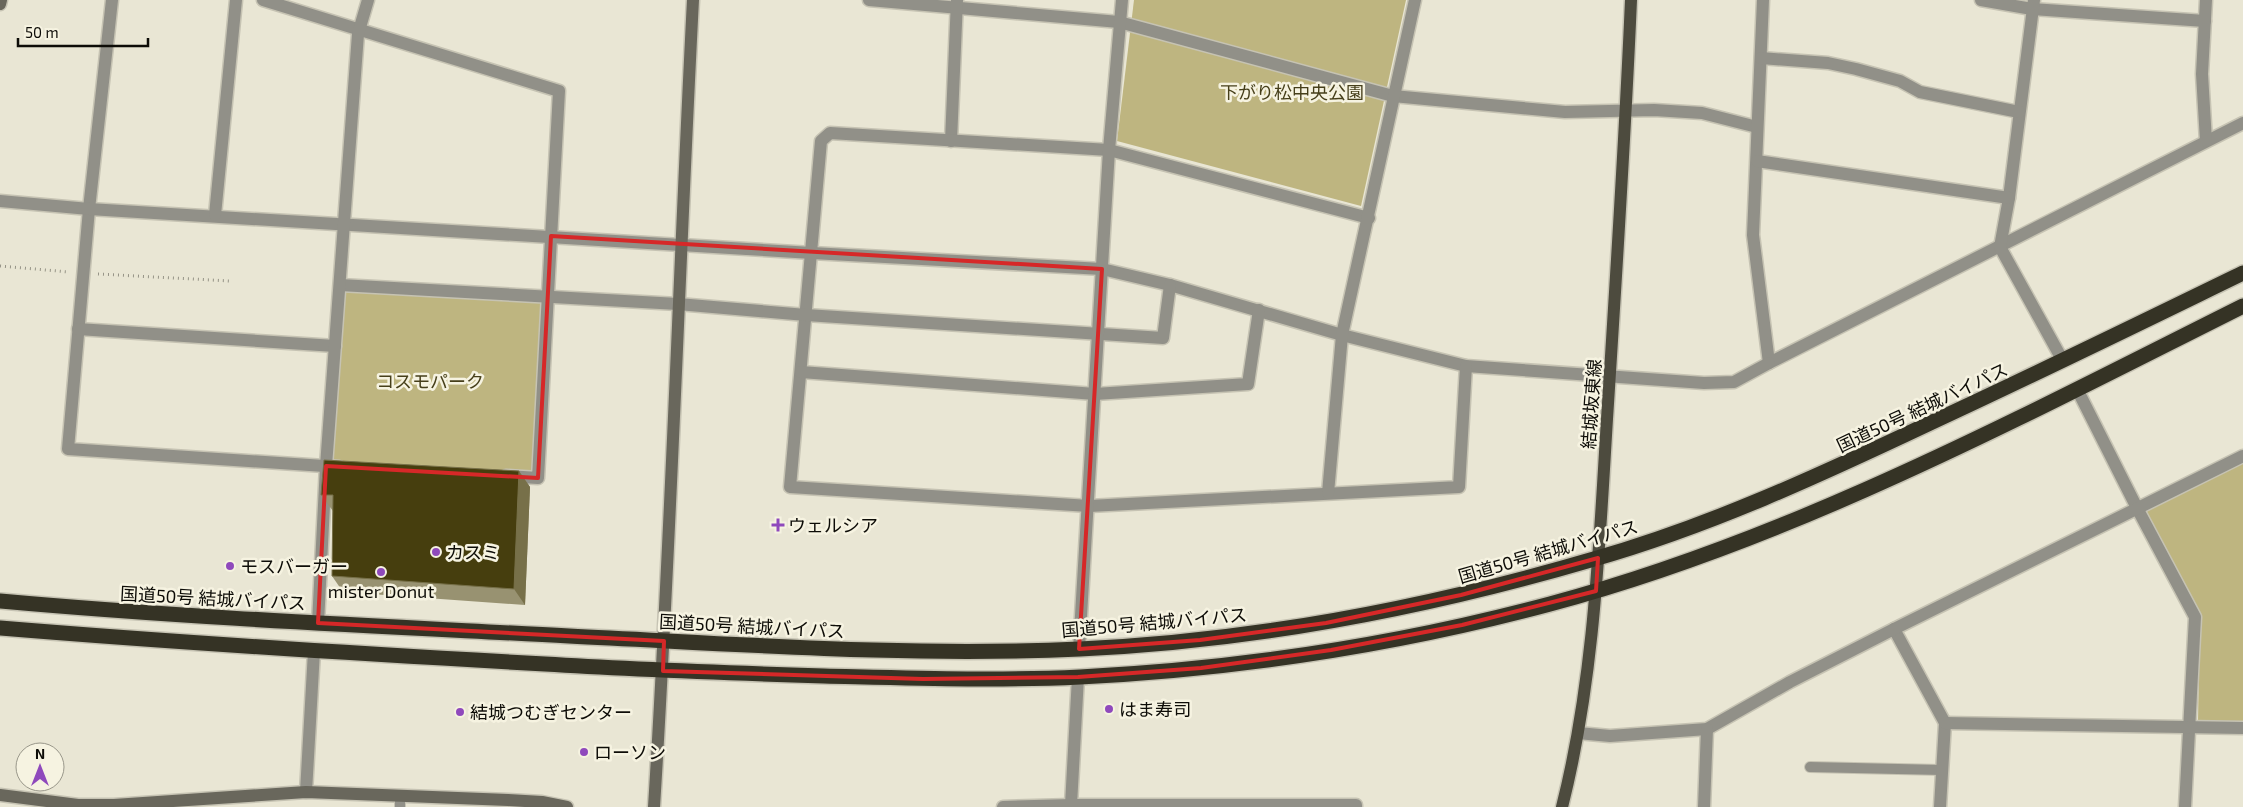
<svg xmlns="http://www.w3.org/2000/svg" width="2243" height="807" viewBox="0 0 2243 807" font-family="'Exo 2','Noto Sans JP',sans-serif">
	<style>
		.green { fill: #beb580 }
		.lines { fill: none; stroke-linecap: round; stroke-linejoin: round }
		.lane-casing { stroke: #c6c3b3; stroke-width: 12 }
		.street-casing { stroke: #c6c3b3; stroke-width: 15 }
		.secondary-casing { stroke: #c6c3b3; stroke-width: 15 }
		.primary-casing { stroke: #c6c3b3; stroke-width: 15 }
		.highway-casing { stroke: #c6c3b3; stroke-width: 18 }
		.path { stroke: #959386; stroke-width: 3; stroke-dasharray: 1 4; stroke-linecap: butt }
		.lane { stroke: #919088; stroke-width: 10 }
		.street { stroke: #919088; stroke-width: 12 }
		.secondary { stroke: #69675c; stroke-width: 12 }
		.primary { stroke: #4d4b3e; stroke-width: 12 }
		.highway { stroke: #353325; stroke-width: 15 }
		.wall { fill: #989271 }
		.shaded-wall { fill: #777049 }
		.building { fill: #463e0e; stroke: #777049 }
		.marked { fill: none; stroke: #d62828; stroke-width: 4; stroke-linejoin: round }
		.poi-dot { fill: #8f49bc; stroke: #f6f3e1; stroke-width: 2 }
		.labels { text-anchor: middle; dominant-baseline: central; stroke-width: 5; stroke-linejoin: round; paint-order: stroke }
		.park-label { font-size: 18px; fill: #463f1a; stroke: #f6f3e1 }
		.street-label { font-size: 18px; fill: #0d0c07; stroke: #f6f3e1 }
		.poi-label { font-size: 18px; fill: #0d0c07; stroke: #f6f3e1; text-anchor: start }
	</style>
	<rect width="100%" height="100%" fill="#e9e6d4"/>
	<!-- green -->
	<g class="green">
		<polygon points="1134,0 1406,0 1361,206 1117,141"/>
		<polygon points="345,291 542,302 535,474 332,461"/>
		<polygon points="2243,462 2243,722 2198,721 2200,614 2145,510"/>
	</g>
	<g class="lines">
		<defs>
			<g id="lane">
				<polyline points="1810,767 1942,770"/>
				<polyline points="400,807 400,795"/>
			</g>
			<g id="street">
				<polyline points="112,0 89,209 68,449 339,467"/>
				<polyline points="263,0 559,91 538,478 506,476"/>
				<polyline points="869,0 1119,22 1393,96 1565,112 1654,110 1702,113 1757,127"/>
				<polyline points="1763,0 1753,235 1769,363 2243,123"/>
				<polyline points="1981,0 2032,9 2205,21"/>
				<polyline points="2034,0 2009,198 2000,247 2063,361"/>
				<polyline points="1761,58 1828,63 1856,69 1900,81 1920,92 2019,112"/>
				<polyline points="951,141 957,0"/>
				<polyline points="2206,141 2202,74 2206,0"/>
				<polyline points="1757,161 2009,198"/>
				<polyline points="0,201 89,209 812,253 1102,269 1170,285 1342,335 1466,366 1704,383 1734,382 1769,363"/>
				<polyline points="215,215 236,0"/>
				<polyline points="1369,218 1109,150 830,133 821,141 790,487 1089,506 1459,487 1466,366"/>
				<polyline points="340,285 678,304 806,315 1163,338 1170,285"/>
				<polyline points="78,329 335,346"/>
				<polyline points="801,372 1095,394 1248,384 1259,310"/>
				<polyline points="2077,389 2137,508 2195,617 2185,807"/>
				<polyline points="1328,493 1342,335 1415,0"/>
				<polyline points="318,623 326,466 358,34 368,0"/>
				<polyline points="1894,629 1945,723 1940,807"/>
				<polyline points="1079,649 1109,150 1122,0"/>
				<polyline points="1945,723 2243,728"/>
				<polyline points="1578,733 1610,736 1707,729 1790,682 1894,629 2243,456"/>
				<polyline points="306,792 314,651"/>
				<polyline points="1071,805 1078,677"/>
				<polyline points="1003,807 1071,805 1356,805 1356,807"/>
				<polyline points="1704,807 1707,729"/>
			</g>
			<g id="secondary">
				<polyline points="0,4 1,0"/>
				<polyline points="0,795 78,805 114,805 306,792 508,800 542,802 567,807"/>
				<path d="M654,807C671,538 679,269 693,0"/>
			</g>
			<path id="primary" d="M1562,807C1594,681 1599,549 1607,419C1616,279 1625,140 1631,0"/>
			<g id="highway">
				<path d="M0,601C189,618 379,626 569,636C739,644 910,657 1080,649C1255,641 1427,608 1594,559C1710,526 1820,475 1928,424C2034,375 2138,324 2243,273"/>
				<path d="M0,628C182,643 363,654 545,664C638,670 731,673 824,676C909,678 995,681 1080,677C1237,669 1397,645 1550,604C1793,539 2019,418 2243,306"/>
			</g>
		</defs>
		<!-- lane casing -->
		<use href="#lane" class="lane-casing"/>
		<!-- street casing -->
		<use href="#street" class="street-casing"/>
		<!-- secondary casing -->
		<use href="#secondary" class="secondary-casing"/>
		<!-- primary casing -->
		<use href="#primary" class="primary-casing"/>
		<!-- highway casing -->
		<use href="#highway" class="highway-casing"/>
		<!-- path -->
		<g class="path">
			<polyline points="0,266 69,272"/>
			<polyline points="98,274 230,281"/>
		</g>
		<!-- lane -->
		<use href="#lane" class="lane"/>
		<!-- street -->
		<use href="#street" class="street"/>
		<!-- secondary -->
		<use href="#secondary" class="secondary"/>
		<!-- primary -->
		<use href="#primary" class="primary"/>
		<!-- highway -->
		<use href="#highway" class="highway"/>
	</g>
	<!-- wall -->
	<polygon class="wall" points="519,471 530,487 525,605 343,592 332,576 333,511 321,495"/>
	<!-- shaded-wall -->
	<polygon class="shaded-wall" points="519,471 530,487 525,605 514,589"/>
	<!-- building -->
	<polygon class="building" points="324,460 519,471 514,589 332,576 333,495 321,495"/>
	<!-- marked area -->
	<path class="marked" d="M551,236L1102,269L1079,649L1200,640L1326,623L1461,595L1598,558L1596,591L1462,625L1331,650L1201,668L1078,677L923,679L663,671L664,641L318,623L326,466L538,478Z"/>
	<!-- markers -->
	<g class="poi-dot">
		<path d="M775.5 517.5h5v5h5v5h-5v5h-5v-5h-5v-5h5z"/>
		<circle cx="436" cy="552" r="5"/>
		<circle cx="230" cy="566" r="5"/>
		<circle cx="381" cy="572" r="5"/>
		<circle cx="1109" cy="709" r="5"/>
		<circle cx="460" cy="712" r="5"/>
		<circle cx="584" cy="752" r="5"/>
	</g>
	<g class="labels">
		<!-- park labels -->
		<g class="park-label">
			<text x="1292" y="92">下がり松中央公園</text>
			<text x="430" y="381">コスモパーク</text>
		</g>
		<!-- street labels -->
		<g class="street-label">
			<text transform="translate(1591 404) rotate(-86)">結城坂東線</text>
			<text transform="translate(1922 407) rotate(-25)">国道50号 結城バイパス</text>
			<text transform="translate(1548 551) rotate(-16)">国道50号 結城バイパス</text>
			<text transform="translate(213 598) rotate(3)">国道50号 結城バイパス</text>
			<text transform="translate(1154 622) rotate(-5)">国道50号 結城バイパス</text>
			<text transform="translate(752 626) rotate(3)">国道50号 結城バイパス</text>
		</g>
		<!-- poi labels -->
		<g class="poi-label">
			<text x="788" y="525">ウェルシア</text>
			<text x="446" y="552">カスミ</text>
			<text x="240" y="566">モスバーガー</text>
			<text x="381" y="591" text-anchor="middle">mister Donut</text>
			<text x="1119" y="709">はま寿司</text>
			<text x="470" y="712">結城つむぎセンター</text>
			<text x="594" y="752">ローソン</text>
		</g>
	</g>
	<!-- north arrow -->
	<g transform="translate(40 767)"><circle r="24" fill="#f6f3e1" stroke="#99978a"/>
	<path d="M0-4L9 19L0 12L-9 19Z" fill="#8f49bc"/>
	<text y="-8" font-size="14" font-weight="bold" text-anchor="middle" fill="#0d0c07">N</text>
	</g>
	<!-- scale -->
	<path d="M18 38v8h130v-8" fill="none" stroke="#0d0c07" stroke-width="2.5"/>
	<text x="25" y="38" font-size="15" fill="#0d0c07" stroke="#f6f3e1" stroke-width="4" paint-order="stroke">50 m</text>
</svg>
